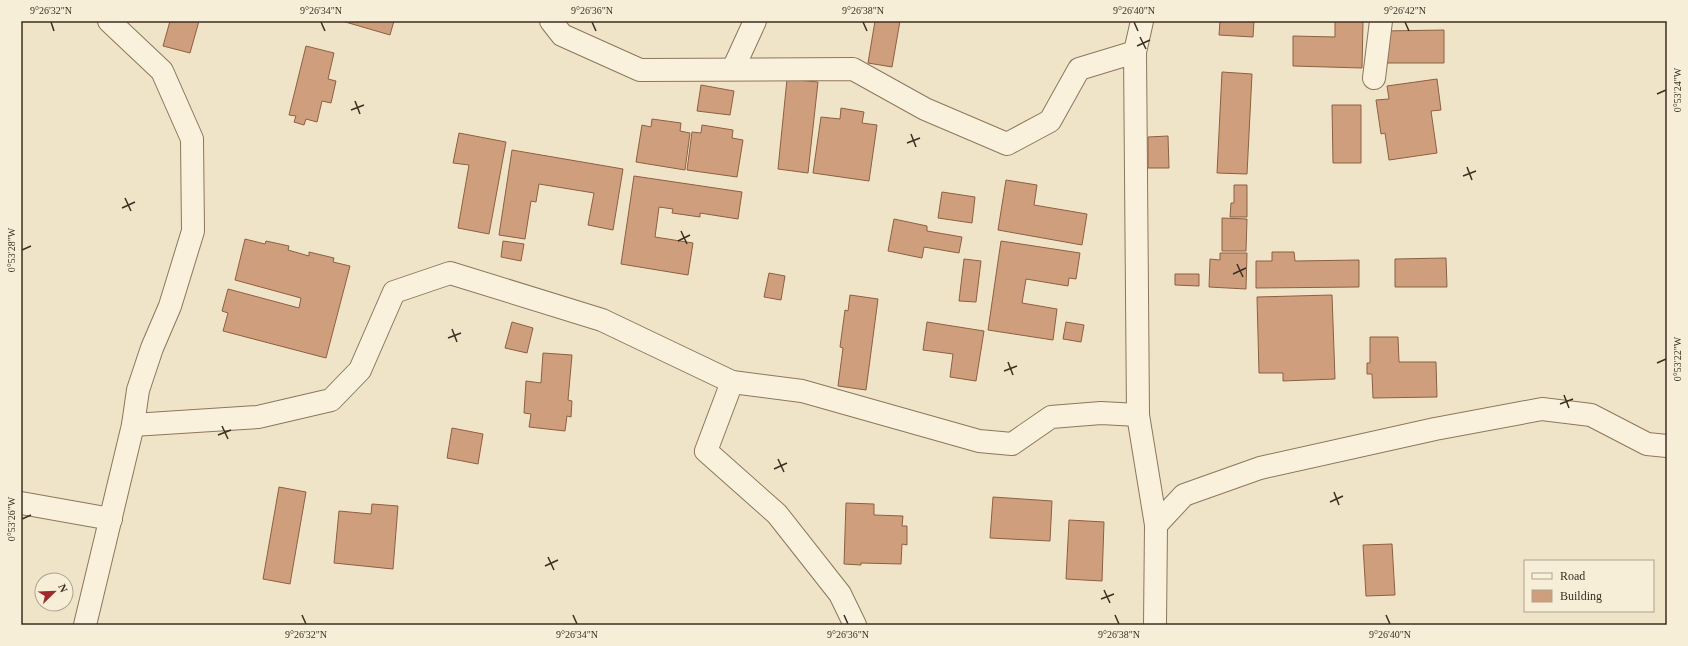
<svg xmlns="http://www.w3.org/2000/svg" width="1688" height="646" viewBox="0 0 1688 646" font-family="'Times New Roman',serif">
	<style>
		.building { fill: #cf9f7d; stroke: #8d5f41 }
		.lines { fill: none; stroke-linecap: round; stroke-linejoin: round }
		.minor-casing { stroke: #8d765c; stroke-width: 24 }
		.minor { stroke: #faf1dc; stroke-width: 22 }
		.ticks { fill: none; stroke: #3d2e20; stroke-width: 1.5 }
		.neatline { fill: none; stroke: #3d2e20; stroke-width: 1.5 }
		.ticks-label { font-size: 10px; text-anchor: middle; fill: #3d2e20 }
	</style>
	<rect width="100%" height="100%" fill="#f0e4c8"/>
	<!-- building -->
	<g class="building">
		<polygon points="170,21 199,21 190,53 163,46"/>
		<polygon points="342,21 394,21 390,35"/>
		<polygon points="875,21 900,21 892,67 868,63"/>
		<polygon points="1220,21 1254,21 1253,37 1219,35"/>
		<polygon points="1335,21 1363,21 1362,68 1293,66 1293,36 1335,37"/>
		<polygon points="1444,30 1444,63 1384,63 1383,31"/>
		<polygon points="306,46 334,53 328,79 336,81 331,103 322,101 317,122 306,119 304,125 294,122 296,116 289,115"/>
		<polygon points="1222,72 1252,74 1247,174 1217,173"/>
		<polygon points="787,79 818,82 808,173 778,169"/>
		<polygon points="1437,79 1441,110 1431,111 1437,153 1389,160 1385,133 1381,134 1376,100 1389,99 1387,86"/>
		<polygon points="701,85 734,91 730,115 697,111"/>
		<polygon points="1332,105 1361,105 1361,163 1333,163"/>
		<polygon points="841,108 864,112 862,123 877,125 869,181 813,173 821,117 840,119"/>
		<polygon points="652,119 681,123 680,131 690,133 685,170 636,162 642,125 651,127"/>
		<polygon points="702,125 733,130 732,138 743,140 737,177 687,170 692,132 701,133"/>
		<polygon points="459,133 506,142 489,234 458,228 469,165 453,163"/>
		<polygon points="1168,136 1169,168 1148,168 1148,137"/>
		<polygon points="512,150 623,169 613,230 588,225 594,193 539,184 536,202 531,201 525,239 499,235"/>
		<polygon points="634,176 742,192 738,219 700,213 700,217 672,213 673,209 659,207 655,237 693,243 688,275 621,264"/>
		<polygon points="1006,180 1037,185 1034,205 1087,214 1082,245 998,230"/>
		<polygon points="1234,185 1247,185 1247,217 1230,217 1231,203 1234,203"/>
		<polygon points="942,192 975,197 972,223 938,218"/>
		<polygon points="1222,218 1247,219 1246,251 1222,251"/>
		<polygon points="894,219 927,226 927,231 962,237 959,253 924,247 922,258 888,251"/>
		<polygon points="245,239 265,244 266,241 289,246 288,250 309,256 309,252 334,258 333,262 350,266 326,358 223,331 228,313 222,311 228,289 299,308 301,298 235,280"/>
		<polygon points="503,241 524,244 521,261 501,257"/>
		<polygon points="1001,241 1080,253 1076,279 1069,278 1068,286 1026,279 1022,303 1057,309 1053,340 988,330"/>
		<polygon points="1272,252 1294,252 1295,261 1359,260 1359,287 1256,288 1256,261 1272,261"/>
		<polygon points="1220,253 1247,253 1246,289 1209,287 1210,259 1220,260"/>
		<polygon points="1446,258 1447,287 1395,287 1395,259"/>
		<polygon points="964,259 981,261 976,302 959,301"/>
		<polygon points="769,273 785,276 781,300 764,297"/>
		<polygon points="1175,274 1199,274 1199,286 1175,285"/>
		<polygon points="850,295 878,299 866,390 838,386 843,348 840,347 845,310 848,311"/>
		<polygon points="1332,295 1335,379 1283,381 1283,373 1259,373 1257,297"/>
		<polygon points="512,322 533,328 527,353 505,348"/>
		<polygon points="927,322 984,331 976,381 950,377 953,354 923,350"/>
		<polygon points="1066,322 1084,325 1081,342 1063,339"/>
		<polygon points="1370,337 1398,337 1399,362 1436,362 1437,397 1373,398 1372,374 1367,374 1367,363 1370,363"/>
		<polygon points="543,353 572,355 568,400 572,401 571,417 567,416 565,431 529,427 531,414 524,413 526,381 541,383"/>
		<polygon points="452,428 483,434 478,464 447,458"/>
		<polygon points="279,487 306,492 290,584 263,579"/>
		<polygon points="993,497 1052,501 1050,541 990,538"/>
		<polygon points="846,503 874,504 874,515 903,516 902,526 907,526 907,545 902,544 901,564 861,563 861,565 844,564"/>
		<polygon points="372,504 398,506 393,569 334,563 339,511 371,514"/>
		<polygon points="1069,520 1104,522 1102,581 1066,579"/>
		<polygon points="1392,544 1395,595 1366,596 1363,545"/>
	</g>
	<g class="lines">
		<defs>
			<g id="minor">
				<polyline points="551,21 562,35 640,70 853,69 925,109 1007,144 1050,121 1079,69 1135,52"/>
				<polyline points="1142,21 1135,52 1138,415 1156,525 1155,625"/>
				<polyline points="733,69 755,21"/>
				<polyline points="1374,78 1381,21"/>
				<polyline points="732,382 706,451 777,514 840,594 855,625"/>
				<polyline points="133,425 258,417 331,400 360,370 394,292 450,273 602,320 732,382 802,391 979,441 1012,444 1051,417 1101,413 1138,415"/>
				<polyline points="21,503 111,519"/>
				<polyline points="1156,525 1184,495 1260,468 1435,429 1542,409 1591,415 1647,444 1667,446"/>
				<polyline points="85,625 133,425 138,390 152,348 170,306 193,231 192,139 162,71 109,21"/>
			</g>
		</defs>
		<!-- minor casing -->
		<use href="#minor" class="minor-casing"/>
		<!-- minor -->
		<use href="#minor" class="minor"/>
	</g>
	<!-- ticks -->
	<path class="ticks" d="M51,22L54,31M321,22L325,31M592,22L596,31M863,22L867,31M1134,22L1138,31M1405,22L1409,31M1140,37L1146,49M1137,46L1150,40M1657,94L1666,90M355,101L360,114M351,110L364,105M911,134L916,147M907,143L920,138M1467,167L1472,180M1463,176L1476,171M125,198L131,211M122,208L135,202M681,231L687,244M678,241L690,235M22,250L31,246M1237,264L1243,277M1233,274L1246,268M452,329L457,342M448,338L461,333M1008,362L1013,375M1657,363L1666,359M1004,371L1017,366M1564,395L1569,408M1560,404L1573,399M222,426L228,439M218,435L231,430M778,459L784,472M774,469L787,463M1334,492L1339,505M1330,502L1343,496M22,519L31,515M548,557L554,570M545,566L558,560M1104,590L1110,603M1101,599L1114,594M302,615L306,624M573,615L577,624M844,615L848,624M1115,615L1119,624M1386,615L1390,624"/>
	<!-- border -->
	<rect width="1688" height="646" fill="none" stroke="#f7eed8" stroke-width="44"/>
	<!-- legend -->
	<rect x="1524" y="560" width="130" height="52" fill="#f7eed8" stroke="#ada18e"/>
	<rect x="1532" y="573" width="20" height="6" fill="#faf1dc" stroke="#ada18e"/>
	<text x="1560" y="580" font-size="12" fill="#3d2e20">Road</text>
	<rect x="1532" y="590" width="20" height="12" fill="#cf9f7d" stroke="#ada18e"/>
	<text x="1560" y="600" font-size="12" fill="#3d2e20">Building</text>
	<!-- north arrow -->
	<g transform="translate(54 592) rotate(67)"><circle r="19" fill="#f7eed8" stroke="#ada18e"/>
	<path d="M0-3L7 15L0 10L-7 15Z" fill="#9e2a2b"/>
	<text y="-6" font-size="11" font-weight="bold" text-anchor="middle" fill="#3d2e20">N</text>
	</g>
	<rect x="22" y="22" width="1644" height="602" class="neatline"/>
	<g class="ticks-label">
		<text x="51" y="14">9°26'32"N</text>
		<text x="321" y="14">9°26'34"N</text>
		<text x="592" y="14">9°26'36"N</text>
		<text x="863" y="14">9°26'38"N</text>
		<text x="1134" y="14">9°26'40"N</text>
		<text x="1405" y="14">9°26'42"N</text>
		<text transform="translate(1677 90) rotate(-90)" y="4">0°53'24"W</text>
		<text transform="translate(11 250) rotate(-90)" y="4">0°53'28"W</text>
		<text transform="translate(1677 359) rotate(-90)" y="4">0°53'22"W</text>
		<text transform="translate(11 519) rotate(-90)" y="4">0°53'26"W</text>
		<text x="306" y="638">9°26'32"N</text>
		<text x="577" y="638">9°26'34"N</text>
		<text x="848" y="638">9°26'36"N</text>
		<text x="1119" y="638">9°26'38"N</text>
		<text x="1390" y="638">9°26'40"N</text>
	</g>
</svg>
